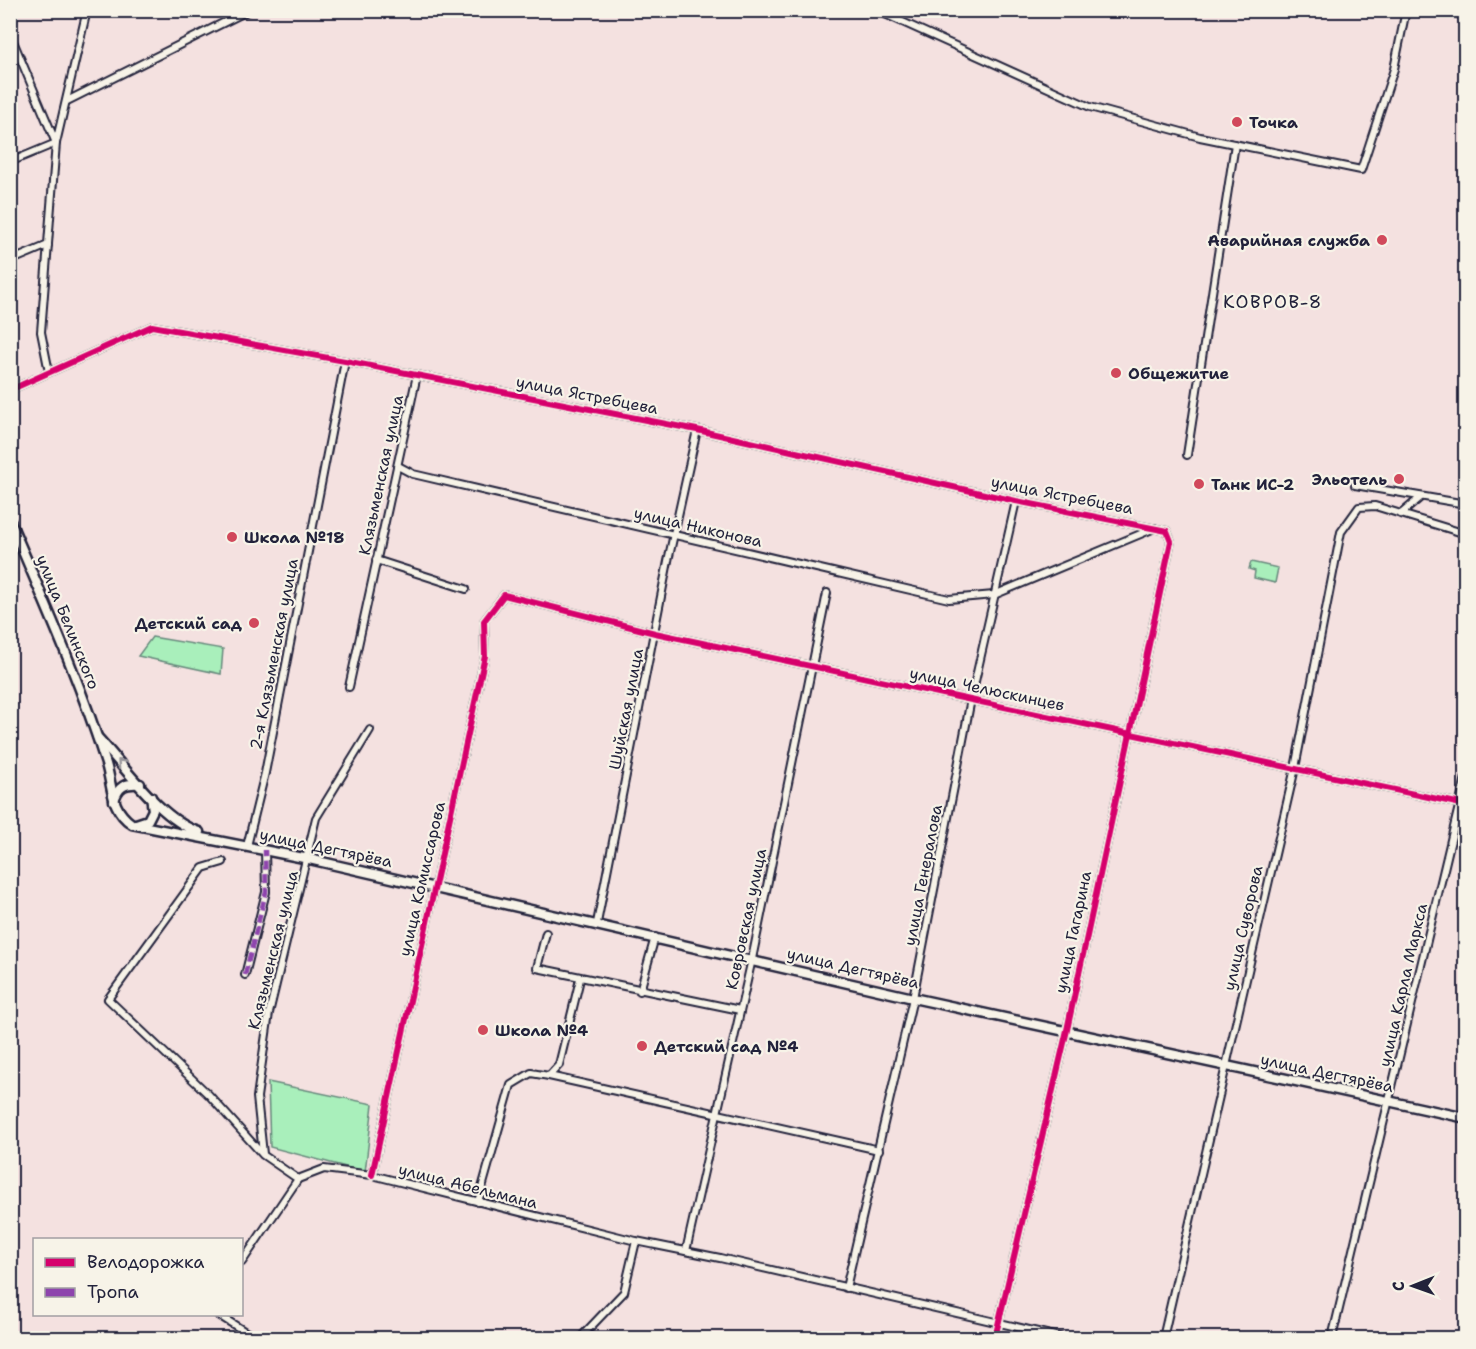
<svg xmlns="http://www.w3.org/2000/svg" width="1476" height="1349" viewBox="0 0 1476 1349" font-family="'Shantell Sans',sans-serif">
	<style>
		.green { fill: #a9efbb; stroke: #66887b; stroke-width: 1.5 }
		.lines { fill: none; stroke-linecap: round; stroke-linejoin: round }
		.street-casing { stroke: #22223b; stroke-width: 10 }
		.secondary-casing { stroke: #22223b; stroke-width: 13 }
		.street { stroke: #f7f3e8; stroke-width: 6 }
		.secondary { stroke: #f7f3e8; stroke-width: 8 }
		.quiet { stroke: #8e44ad; stroke-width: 4.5; stroke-dasharray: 9 4.5; stroke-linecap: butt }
		.cycleway-casing { stroke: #f7f3e8; stroke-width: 10 }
		.cycleway { stroke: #d6006c; stroke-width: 6 }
		.oneway { stroke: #97959a }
		.poi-dot { fill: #d1495b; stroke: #f7f3e8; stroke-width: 2 }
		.labels { text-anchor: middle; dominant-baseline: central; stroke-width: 4.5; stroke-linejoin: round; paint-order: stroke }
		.poi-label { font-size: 16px; font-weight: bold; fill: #22223b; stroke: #f7f3e8; text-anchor: start }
		.street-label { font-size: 16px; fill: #22223b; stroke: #f7f3e8 }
		.neighbourhood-label { font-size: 18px; letter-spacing: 1.5px; fill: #22223b; stroke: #f7f3e8 }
	</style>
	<rect width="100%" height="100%" fill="#f4e1e0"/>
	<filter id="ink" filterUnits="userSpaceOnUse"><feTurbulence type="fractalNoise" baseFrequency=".0167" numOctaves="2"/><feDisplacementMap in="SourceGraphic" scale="12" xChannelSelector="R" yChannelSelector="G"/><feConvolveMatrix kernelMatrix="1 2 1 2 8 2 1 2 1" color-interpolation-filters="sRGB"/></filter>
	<g filter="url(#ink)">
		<!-- green -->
		<g class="green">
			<polygon points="1251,562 1278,568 1275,583 1254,578 1255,571 1249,569"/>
			<polygon points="152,637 223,649 221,674 138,656"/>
			<polygon points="268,1082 373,1104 365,1172 270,1147"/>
		</g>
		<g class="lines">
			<defs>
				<g id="street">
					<polyline points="876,10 1090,107 1200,137 1361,170 1394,69 1406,10"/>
					<polyline points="1440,10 1466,16"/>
					<polyline points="10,34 56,143 10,162"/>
					<polyline points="67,101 249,10"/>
					<polyline points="10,261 48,245"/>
					<polyline points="49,372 41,332 56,143 87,10"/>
					<polyline points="10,390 152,326 345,361 697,430 1016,501 1167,531 1171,541 1067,1030 995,1338"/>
					<polyline points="1187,455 1235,144"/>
					<polyline points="398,466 413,474 949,599 994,595 1155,528"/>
					<polyline points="1355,485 1466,504"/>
					<polyline points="1401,514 1421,497"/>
					<polyline points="376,560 466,589"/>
					<polyline points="349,687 417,375"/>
					<polyline points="247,846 265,773 345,361"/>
					<polyline points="223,862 203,868 108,999 209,1095 263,1155 298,1179 324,1169 372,1175 636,1241 720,1258 1064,1338"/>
					<polyline points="597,923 668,561 697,430"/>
					<polyline points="546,933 537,968 740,1010"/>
					<polyline points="245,975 266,892 265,850"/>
					<polyline points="640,991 655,937"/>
					<polyline points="549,1076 879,1150"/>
					<polyline points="263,1154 257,1097 269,1013 316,818 370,730"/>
					<polyline points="372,1175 485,656 484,621 504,595 655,633 1466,805"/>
					<polyline points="478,1202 511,1085 531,1073 549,1076 559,1065 580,979"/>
					<polyline points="686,1251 752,959 827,593"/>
					<polyline points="242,1262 298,1179"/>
					<polyline points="846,1288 913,998 971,699 1016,501"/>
					<polyline points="217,1314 255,1338"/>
					<polyline points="580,1338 624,1292 636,1241"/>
					<polyline points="1163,1338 1295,768 1341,532 1359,507 1375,506 1466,534"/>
					<polyline points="1332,1338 1466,777"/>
				</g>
				<g id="secondary">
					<path d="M10,521C44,601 80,681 106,764C113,787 110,809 132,824L309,859L913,998L1466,1118"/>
					<path d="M98,738C125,767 161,820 199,832"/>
					<path d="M114,801C118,786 125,783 140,784"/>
					<polyline points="136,824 148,820 153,810 151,797"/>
				</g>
			</defs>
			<!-- street casing -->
			<use href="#street" class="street-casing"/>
			<!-- secondary casing -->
			<use href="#secondary" class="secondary-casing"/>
			<!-- street -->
			<use href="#street" class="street"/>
			<!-- secondary -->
			<use href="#secondary" class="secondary"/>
			<!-- quiet -->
			<polyline class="quiet" points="245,975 266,892 265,850"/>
			<defs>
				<g id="cycleway">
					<polyline points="10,390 152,326 345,361 697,430 1016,501 1167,531 1171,541 1067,1030 995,1338"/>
					<polyline points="372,1175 485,656 484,621 504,595 655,633 1466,805"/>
				</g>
			</defs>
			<!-- cycleway casing -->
			<use href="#cycleway" class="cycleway-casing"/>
			<!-- cycleway -->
			<use href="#cycleway" class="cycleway"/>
		</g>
		<!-- one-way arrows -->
		<defs><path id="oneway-chevron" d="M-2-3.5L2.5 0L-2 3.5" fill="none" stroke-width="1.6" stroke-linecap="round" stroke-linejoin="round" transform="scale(1.5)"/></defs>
		<use class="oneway" href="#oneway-chevron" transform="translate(121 763) rotate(-132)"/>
	</g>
	<!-- markers -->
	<g class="poi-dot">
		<circle cx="1237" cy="122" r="6"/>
		<circle cx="1382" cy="240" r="6"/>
		<circle cx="1116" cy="373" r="6"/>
		<circle cx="1399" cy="479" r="6"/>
		<circle cx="1199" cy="484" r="6"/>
		<circle cx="232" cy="537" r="6"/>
		<circle cx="254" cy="623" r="6"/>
		<circle cx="483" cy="1030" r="6"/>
		<circle cx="642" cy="1046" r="6"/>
	</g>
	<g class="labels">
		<!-- poi labels -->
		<g class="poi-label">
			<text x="1249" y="122">Точка</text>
			<text x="1370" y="240" text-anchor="end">Аварийная служба</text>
			<text x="1128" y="373">Общежитие</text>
			<text x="1387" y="479" text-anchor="end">Эльотель</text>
			<text x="1211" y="484">Танк ИС-2</text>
			<text x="244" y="537">Школа №18</text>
			<text x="242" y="623" text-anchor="end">Детский сад</text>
			<text x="495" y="1030">Школа №4</text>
			<text x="654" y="1046">Детский сад №4</text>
		</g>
		<!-- street labels -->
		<g class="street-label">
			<text transform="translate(587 395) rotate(11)">улица Ястребцева</text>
			<text transform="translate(381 475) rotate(-78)">Клязьменская улица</text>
			<text transform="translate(1062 495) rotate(11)">улица Ястребцева</text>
			<text transform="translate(698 527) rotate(13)">улица Никонова</text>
			<text transform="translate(68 622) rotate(68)">улица Белинского</text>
			<text transform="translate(274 654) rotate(-79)">2-я Клязьменская улица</text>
			<text transform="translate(987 689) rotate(12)">улица Челюскинцев</text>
			<text transform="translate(626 709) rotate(-79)">Шуйская улица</text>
			<text transform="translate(326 848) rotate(12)">улица Дегтярёва</text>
			<text transform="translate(923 875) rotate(-79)">улица Генералова</text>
			<text transform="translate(422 879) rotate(-77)">улица Комиссарова</text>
			<text transform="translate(746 919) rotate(-78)">Ковровская улица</text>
			<text transform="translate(1243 928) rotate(-77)">улица Суворова</text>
			<text transform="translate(1073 932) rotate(-78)">улица Гагарина</text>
			<text transform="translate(273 950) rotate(-76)">Клязьменская улица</text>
			<text transform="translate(853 968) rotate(13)">улица Дегтярёва</text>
			<text transform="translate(1403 985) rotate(-77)">улица Карла Маркса</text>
			<text transform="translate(1327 1073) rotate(12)">улица Дегтярёва</text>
			<text transform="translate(468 1186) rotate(14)">улица Абельмана</text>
		</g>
		<!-- neighbourhood labels -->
		<g class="neighbourhood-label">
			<text x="1273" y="302">КОВРОВ-8</text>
		</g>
	</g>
	<!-- margin -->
	<rect width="1476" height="1349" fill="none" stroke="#f7f3e8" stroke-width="36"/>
	<rect x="18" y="18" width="1440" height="1313" fill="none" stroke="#22223b" stroke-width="2" filter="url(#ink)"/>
	<!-- legend -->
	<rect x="33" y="1238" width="210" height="78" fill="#f7f3e8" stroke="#a29fa3" stroke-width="1.5"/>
	<rect x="45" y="1258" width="30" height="9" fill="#d6006c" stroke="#a29fa3" stroke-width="1.5"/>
	<text x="87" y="1268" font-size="18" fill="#22223b">Велодорожка</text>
	<rect x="45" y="1288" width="30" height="9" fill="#8e44ad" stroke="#a29fa3" stroke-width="1.5"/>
	<text x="87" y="1298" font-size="18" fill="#22223b">Тропа</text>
	<!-- north arrow -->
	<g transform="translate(1413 1286) rotate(269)" stroke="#f7f3e8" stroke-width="4.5" paint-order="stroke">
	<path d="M0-4.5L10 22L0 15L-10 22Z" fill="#22223b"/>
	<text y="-9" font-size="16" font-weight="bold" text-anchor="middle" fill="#22223b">С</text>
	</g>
</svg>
